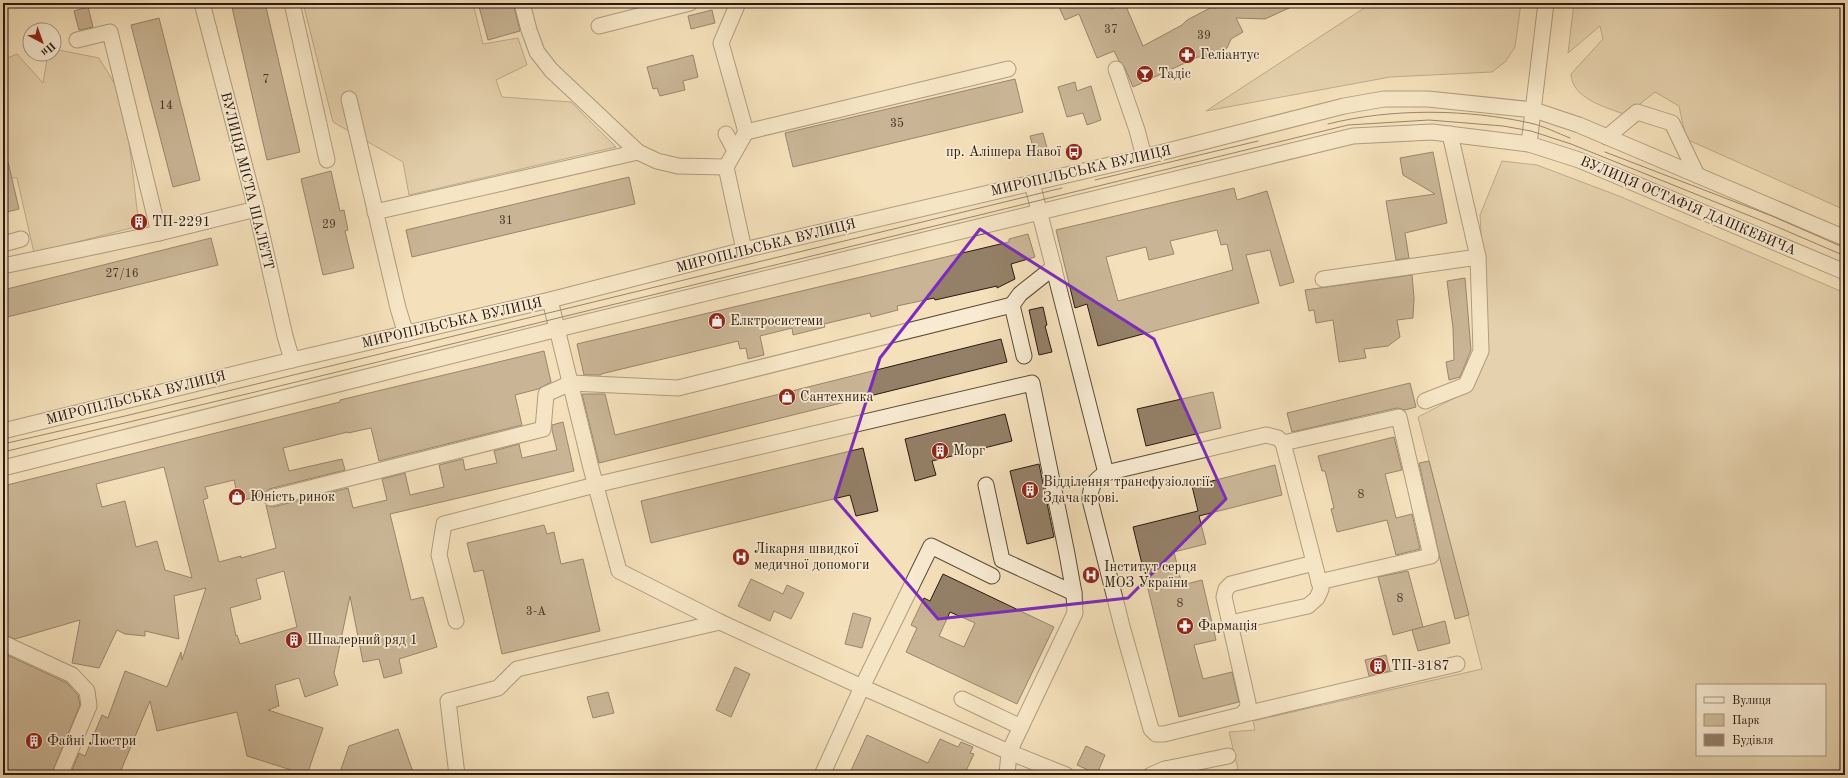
<svg xmlns="http://www.w3.org/2000/svg" width="1848" height="778" viewBox="0 0 1848 778" font-family="'Old Standard TT',serif">
	<style>
		.green { fill: #d2be9d; stroke: #7e6c56; fill-rule: evenodd }
		.building { fill: #948068; stroke: #2b1910; fill-rule: evenodd }
		.lines { fill: none; stroke-linecap: round; stroke-linejoin: round }
		.minor-casing { stroke: #5d4b3a; stroke-width: 17 }
		.minor { stroke: #f8ebd2; stroke-width: 15 }
		.tram { stroke: #2b1910; stroke-width: 1 }
		.marked { fill: none; stroke: #7b2cbf; stroke-width: 3; stroke-linejoin: round }
		.labels { text-anchor: middle; dominant-baseline: central; stroke-width: 3.5; stroke-linejoin: round; paint-order: stroke }
		.number-label { font-size: 12px; fill: #453326 }
		.poi-label { font-size: 14px; fill: #2b1910; stroke: #f8ebd2; text-anchor: start }
		.street-label { font-size: 14px; fill: #2b1910; stroke: #f8ebd2 }
	</style>
	<rect width="100%" height="100%" fill="#f4e0ba"/>
	<filter id="stains"><feTurbulence type="fractalNoise" baseFrequency=".005" numOctaves="4"/><feColorMatrix values="0 0 0 0 .2 0 0 0 0 .09 0 0 0 0 .02 0 0 0 .5 -.17"/></filter>
	<radialGradient id="worn" r=".72"><stop offset=".6" stop-color="#630" stop-opacity="0"/><stop offset="1" stop-color="#630" stop-opacity=".3"/></radialGradient>
	<!-- green -->
	<g class="green">
		<polygon points="303,3 473,3 483,44 518,38 527,65 496,80 502,97 571,102 616,147 409,195 403,162 333,122"/>
		<polygon points="1372,3 1521,3 1515,47 1505,62 1492,72 1390,77 1206,111"/>
		<path d="M1574,3H1845V210L1686,139L1679,106L1655,92L1626,115C1606,107 1572,99 1571,74L1603,39L1600,26L1568,53Z"/>
		<polygon points="54,49 99,58 124,99 139,226 34,253 17,178 3,177 3,60 17,54 43,83 48,54 54,54"/>
		<path d="M1502,161L1537,165L1619,196L1845,293V775H1218L1238,769L1229,732L1255,730L1253,721L1482,669L1418,417L1466,392L1488,350L1480,215ZM1697,685H1825V755H1697Z"/>
	</g>
	<!-- building -->
	<g class="building">
		<polygon points="231,3 265,3 300,152 267,160"/>
		<polygon points="478,3 513,3 520,31 488,40"/>
		<polygon points="1057,3 1109,3 1111,9 1125,4 1143,46 1182,25 1187,20 1210,8 1216,8 1226,3 1300,3 1265,19 1236,18 1243,32 1231,39 1227,48 1217,55 1206,58 1198,57 1133,87 1124,66 1119,61 1114,51 1097,58 1079,14 1065,20"/>
		<polygon points="88,7 93,27 79,30 74,11"/>
		<polygon points="712,10 715,23 691,29 688,16"/>
		<polygon points="159,18 200,180 173,187 131,25"/>
		<polygon points="693,55 698,77 683,81 685,90 660,96 657,88 653,89 647,67"/>
		<polygon points="1015,79 1023,112 793,167 785,133"/>
		<polygon points="1075,82 1077,91 1091,86 1101,120 1087,125 1083,113 1067,117 1058,87"/>
		<polygon points="1043,133 1047,148 1034,151 1030,136"/>
		<polygon points="1433,152 1447,223 1405,233 1409,258 1396,260 1386,201 1435,194 1403,175 1400,158"/>
		<polygon points="8,162 19,209 3,213 3,163"/>
		<polygon points="331,171 340,211 344,210 348,230 345,231 354,268 323,275 301,179"/>
		<polygon points="629,177 635,204 412,257 406,230"/>
		<path d="M1234,188L1237,200L1267,191L1294,282L1280,286L1270,250L1246,255L1259,303L1098,346L1087,304L1075,308L1056,230ZM1217,230L1221,245L1227,244L1233,270L1118,301L1106,257L1146,247L1149,260L1174,254L1170,241Z"/>
		<polygon points="1028,234 1035,257 1011,264 1015,279 997,288 997,286 935,300 934,298 897,306 898,310 871,317 870,313 824,324 825,327 793,335 792,328 760,336 764,355 748,359 746,348 740,349 738,341 601,374 601,375 584,375 577,344 1009,242 1009,239"/>
		<polygon points="211,238 218,265 3,318 3,290"/>
		<polygon points="1412,275 1414,298 1413,318 1397,320 1400,337 1388,346 1364,349 1366,358 1339,362 1333,320 1316,323 1314,310 1309,311 1305,290"/>
		<polygon points="1465,278 1471,350 1460,377 1449,380 1446,362 1454,360 1453,328 1447,281"/>
		<polygon points="1043,307 1047,325 1045,326 1052,352 1039,355 1029,310"/>
		<polygon points="1001,339 1007,362 599,463 582,394 605,394 615,435"/>
		<path d="M544,351L551,382L538,389L515,395L522,425L379,461L371,428L348,433V432L283,448L289,471L342,459L345,470L269,489L262,496L239,501L234,480L205,487L208,498L203,500L219,562L241,556V558L276,548L266,505L273,507L348,488L353,508L387,500L382,479L405,473L410,495L444,487L439,465L463,459L465,470L497,463L494,451L519,444L522,458L557,450L552,430V425L563,422L574,471L390,514L411,600L423,597L437,647L399,659L402,673L384,678L379,659L363,662L350,596L334,673L338,685L305,697L299,678L275,685L279,706L268,710L323,728L307,775L247,756L237,712L157,731L150,701L119,775H70L79,753L85,756L102,715L108,718L125,671L167,687L181,652L182,660L206,588L174,596L179,639L145,631V636L125,634L117,630L99,668L72,663L80,620L15,639L3,634V486L340,402V400ZM164,467L192,578L165,570L157,541L136,547L125,501L102,507L96,484ZM284,571L297,627L240,644L237,635L236,636L230,608L261,599L256,579Z"/>
		<polygon points="1410,383 1416,407 1405,410 1397,408 1292,432 1287,413"/>
		<polygon points="1213,392 1221,428 1146,446 1137,409"/>
		<polygon points="1005,414 1012,441 932,461 936,475 915,481 905,439"/>
		<polygon points="1394,437 1402,470 1385,474 1396,518 1412,514 1420,549 1396,555 1387,520 1337,532 1331,509 1334,508 1325,471 1322,471 1318,456"/>
		<polygon points="863,448 878,511 856,516 850,495 651,543 641,501"/>
		<polygon points="1429,461 1469,615 1455,619 1440,559 1419,463"/>
		<polygon points="1039,464 1054,537 1027,544 1010,471"/>
		<polygon points="1275,465 1282,495 1199,516 1206,544 1174,552 1182,585 1202,580 1216,640 1194,645 1203,679 1232,672 1239,702 1179,717 1133,527 1198,511 1192,486"/>
		<polygon points="544,525 547,534 554,532 561,564 583,559 600,631 502,654 483,570 474,572 467,543"/>
		<polygon points="1408,571 1423,627 1393,635 1378,577"/>
		<path d="M943,574L1054,627L1017,704L906,652L917,628L911,625L924,598L930,601ZM950,612L975,623L964,647L939,636Z"/>
		<polygon points="751,579 783,594 787,585 804,593 791,619 774,611 770,621 738,606"/>
		<polygon points="853,613 871,618 862,648 845,644"/>
		<polygon points="1445,621 1450,643 1418,651 1412,630"/>
		<polygon points="3,653 67,683 78,695 80,705 51,775 3,775"/>
		<polygon points="1386,655 1390,671 1369,676 1365,660"/>
		<polygon points="735,667 750,674 731,717 716,710"/>
		<polygon points="608,692 614,713 593,718 587,697"/>
		<polygon points="398,729 414,775 339,775 349,746"/>
		<polygon points="867,735 928,763 940,739 958,747 961,742 973,747 970,753 974,754 964,775 849,775"/>
		<polygon points="1086,746 1105,755 1097,774 1077,765"/>
	</g>
	<g class="lines">
		<defs>
			<g id="minor">
				<polyline points="202,3 256,209 285,336 292,360"/>
				<polyline points="292,3 327,160"/>
				<polyline points="522,3 529,30 537,52 551,70 638,152 657,161 678,166 726,167"/>
				<polyline points="738,3 721,43 746,132 726,167 744,250"/>
				<polyline points="599,26 690,3"/>
				<polyline points="77,40 110,32 159,233"/>
				<polyline points="1116,69 1137,130 1144,157"/>
				<polyline points="349,99 398,308 406,334"/>
				<polyline points="746,132 1008,69"/>
				<polyline points="726,134 735,151"/>
				<polyline points="1607,137 1637,112 1672,123 1697,175"/>
				<polyline points="1529,144 1546,3"/>
				<polyline points="1032,183 1106,473"/>
				<polyline points="375,212 638,152"/>
				<polyline points="3,244 21,239"/>
				<polyline points="3,266 159,233 256,209"/>
				<polyline points="1323,279 1478,257"/>
				<polyline points="550,300 591,468 619,571 720,622 862,687 1009,752 1066,775"/>
				<polyline points="1024,356 1012,305 1020,294 1054,267"/>
				<polyline points="1425,401 1466,385 1481,351 1478,257 1450,134"/>
				<polyline points="3,431 292,360 550,300 744,250 1144,157 1344,106 1384,99 1428,99 1534,110 1579,125 1845,238"/>
				<polyline points="1283,443 1399,417 1431,556 1319,582"/>
				<polyline points="3,468 558,329 1353,136 1432,132 1529,144 1579,160 1845,272"/>
				<polyline points="986,485 1002,560 1074,593"/>
				<polyline points="271,498 543,429 546,394 571,383 678,388 1012,305"/>
				<polyline points="456,621 439,555 444,524 595,485 1032,383 1067,554 1074,593 1075,613 1009,752 1007,775"/>
				<path d="M1230,623L1308,606L1317,598L1321,589L1283,443L1278,438L1266,435L1106,473C1094,480 1090,487 1090,500L1123,630L1151,729L1156,734H1164L1241,715L1247,709L1248,703L1224,597L1226,589L1231,584L1314,563"/>
				<polyline points="3,643 72,675 87,691 89,706 60,775"/>
				<polyline points="962,699 1021,727"/>
				<polyline points="1241,715 1457,664"/>
				<polyline points="1165,769 1228,756"/>
				<polyline points="457,775 448,701 498,688 517,669 720,622"/>
				<polyline points="822,775 862,687 931,546 992,576"/>
				<polyline points="1151,775 1165,769 1168,775"/>
			</g>
		</defs>
		<!-- minor casing -->
		<use href="#minor" class="minor-casing"/>
		<!-- minor -->
		<use href="#minor" class="minor"/>
		<!-- tram -->
		<g class="tram">
			<path d="M1328,124C1391,108 1467,109 1530,123C1544,126 1557,133 1570,138"/>
			<polyline points="1605,152 1772,216 1845,248"/>
			<polyline points="1095,180 1258,141"/>
			<polyline points="3,444 125,416 1062,188"/>
			<polyline points="3,452 255,392 1348,125 1429,120 1503,126 1531,131 1571,144 1775,226 1845,256"/>
		</g>
	</g>
	<!-- marked area -->
	<path d="M0 0H1848V778H0ZM980,229L1154,339L1226,499L1128,598L938,619L835,499L880,358Z" fill="#f4e0ba" fill-opacity=".55" fill-rule="evenodd"/>
	<path class="marked" d="M980,229L1154,339L1226,499L1128,598L938,619L835,499L880,358Z"/>
	<!-- icons -->
	<defs>
		<symbol id="pharmacy-disc" viewBox="-11 -11 22 22"><circle r="9.5" fill="#8f2418" stroke="#f8ebd2"/><path d="M-2-6h4v4h4v4h-4v4h-4v-4h-4v-4h4Z" fill="#fff"/></symbol>
		<symbol id="bar-disc" viewBox="-11 -11 22 22"><circle r="9.5" fill="#8f2418" stroke="#f8ebd2"/><path d="M-6-5H6L.8 .8V4.5H3.5V6h-7V4.5H-.8V.8Z" fill="#fff"/></symbol>
		<symbol id="bus-disc" viewBox="-11 -11 22 22"><circle r="9.5" fill="#8f2418" stroke="#f8ebd2"/><path d="M-5-6H5V4H4V6H2V4H-2V6H-4V4H-5ZM-3.5-4V0h7V-4ZM-3.5 1.2v1.5H-2V1.2ZM2 1.2v1.5H3.5V1.2Z" fill="#fff"/></symbol>
		<symbol id="building-disc" viewBox="-11 -11 22 22"><circle r="9.5" fill="#8f2418" stroke="#f8ebd2"/><path d="M-4-6H4V6H1V3H-1V6H-4ZM-2.5-4.3h1.7v1.8h-1.7ZM.8-4.3h1.7v1.8H.8ZM-2.5-1h1.7V.8h-1.7ZM.8-1h1.7V.8H.8Z" fill="#fff"/></symbol>
		<symbol id="shop-disc" viewBox="-11 -11 22 22"><circle r="9.5" fill="#8f2418" stroke="#f8ebd2"/><path d="M-5-2.5h2.3a2.7 3.5 0 0 1 5.4 0H5L5.5 6h-11ZM-1.5-2.5h3a1.5 2.3 0 0 0-3 0Z" fill="#fff"/></symbol>
		<symbol id="hospital-disc" viewBox="-11 -11 22 22"><circle r="9.5" fill="#8f2418" stroke="#f8ebd2"/><path d="M-5-5h3v3.5h4V-5h3V5h-3V1.5h-4V5h-3Z" fill="#fff"/></symbol>
	</defs>
	<g fill-rule="evenodd">
		<use href="#pharmacy-disc" x="1177" y="45" width="20" height="20"/>
		<use href="#bar-disc" x="1135" y="64" width="20" height="20"/>
		<use href="#bus-disc" x="1064" y="142" width="20" height="20"/>
		<use href="#building-disc" x="129" y="212" width="20" height="20"/>
		<use href="#shop-disc" x="707" y="311" width="20" height="20"/>
		<use href="#shop-disc" x="777" y="387" width="20" height="20"/>
		<use href="#building-disc" x="930" y="441" width="20" height="20"/>
		<use href="#building-disc" x="1020" y="480" width="20" height="20"/>
		<use href="#shop-disc" x="227" y="487" width="20" height="20"/>
		<use href="#hospital-disc" x="731" y="547" width="20" height="20"/>
		<use href="#hospital-disc" x="1081" y="565" width="20" height="20"/>
		<use href="#pharmacy-disc" x="1175" y="616" width="20" height="20"/>
		<use href="#building-disc" x="284" y="630" width="20" height="20"/>
		<use href="#building-disc" x="1368" y="656" width="20" height="20"/>
		<use href="#building-disc" x="24" y="731" width="20" height="20"/>
	</g>
	<g class="labels">
		<!-- number labels -->
		<g class="number-label">
			<text x="1111" y="30">37</text>
			<text x="1204" y="36">39</text>
			<text x="266" y="80">7</text>
			<text x="166" y="106">14</text>
			<text x="897" y="124">35</text>
			<text x="506" y="221">31</text>
			<text x="329" y="225">29</text>
			<text x="122" y="274">27/16</text>
			<text x="1361" y="495">8</text>
			<text x="1400" y="599">8</text>
			<text x="1180" y="604">8</text>
			<text x="536" y="612">3-А</text>
		</g>
		<!-- poi labels -->
		<g class="poi-label">
			<text x="1200" y="55">Геліантус</text>
			<text x="1158" y="74">Тадіс</text>
			<text x="1061" y="152" text-anchor="end">пр. Алішера Навої</text>
			<text x="152" y="222">ТП-2291</text>
			<text x="730" y="321">Елктросистеми</text>
			<text x="800" y="397">Сантехника</text>
			<text x="953" y="451">Морг</text>
			<text x="1043" y="482">Відділення трансфузіології.<tspan x="1043" dy="16">Здача крові.</tspan></text>
			<text x="250" y="497">Юність ринок</text>
			<text x="754" y="549">Лікарня швидкої<tspan x="754" dy="16">медичної допомоги</tspan></text>
			<text x="1104" y="567">Інститут серця<tspan x="1104" dy="16">МОЗ України</tspan></text>
			<text x="1198" y="626">Фармація</text>
			<text x="307" y="640">Шпалерний ряд 1</text>
			<text x="1391" y="666">ТП-3187</text>
			<text x="47" y="741">Файні Люстри</text>
		</g>
		<!-- street labels -->
		<g class="street-label">
			<text transform="translate(1081 171) rotate(-13)">МИРОПІЛЬСЬКА ВУЛИЦЯ</text>
			<text transform="translate(247 181) rotate(76)">ВУЛИЦЯ МІСТА ШАЛЕТТ</text>
			<text transform="translate(1688 206) rotate(23)">ВУЛИЦЯ ОСТАФІЯ ДАШКЕВИЧА</text>
			<text transform="translate(766 246) rotate(-14)">МИРОПІЛЬСЬКА ВУЛИЦЯ</text>
			<text transform="translate(452 323) rotate(-13)">МИРОПІЛЬСЬКА ВУЛИЦЯ</text>
			<text transform="translate(136 398) rotate(-14)">МИРОПІЛЬСЬКА ВУЛИЦЯ</text>
		</g>
	</g>
	<!-- margin -->
	<rect width="1848" height="778" fill="none" stroke="#f4e0ba" stroke-width="16"/>
	<rect x="4" y="4" width="1840" height="770" fill="none" stroke="#2b1910" stroke-width="2"/>
	<rect x="8" y="8" width="1832" height="762" fill="none" stroke="#2b1910"/>
	<!-- legend -->
	<rect x="1696" y="684" width="130" height="72" fill="#f8ebd2" stroke="#a69784"/>
	<rect x="1704" y="697" width="20" height="6" fill="#f8ebd2" stroke="#a69784"/>
	<text x="1732" y="704" font-size="12" fill="#2b1910">Вулиця</text>
	<rect x="1704" y="714" width="20" height="12" fill="#d2be9d" stroke="#a69784"/>
	<text x="1732" y="724" font-size="12" fill="#2b1910">Парк</text>
	<rect x="1704" y="734" width="20" height="12" fill="#948068" stroke="#a69784"/>
	<text x="1732" y="744" font-size="12" fill="#2b1910">Будівля</text>
	<!-- north arrow -->
	<g transform="translate(42 42) rotate(139)"><circle r="19" fill="#f8ebd2" stroke="#a69784"/>
	<path d="M0-3L7 15L0 10L-7 15Z" fill="#8f2418"/>
	<text y="-6" font-size="11" font-weight="bold" text-anchor="middle" fill="#2b1910">Пн</text>
	</g>
	<rect width="100%" height="100%" filter="url(#stains)"/>
	<rect width="100%" height="100%" fill="url(#worn)"/>
</svg>
